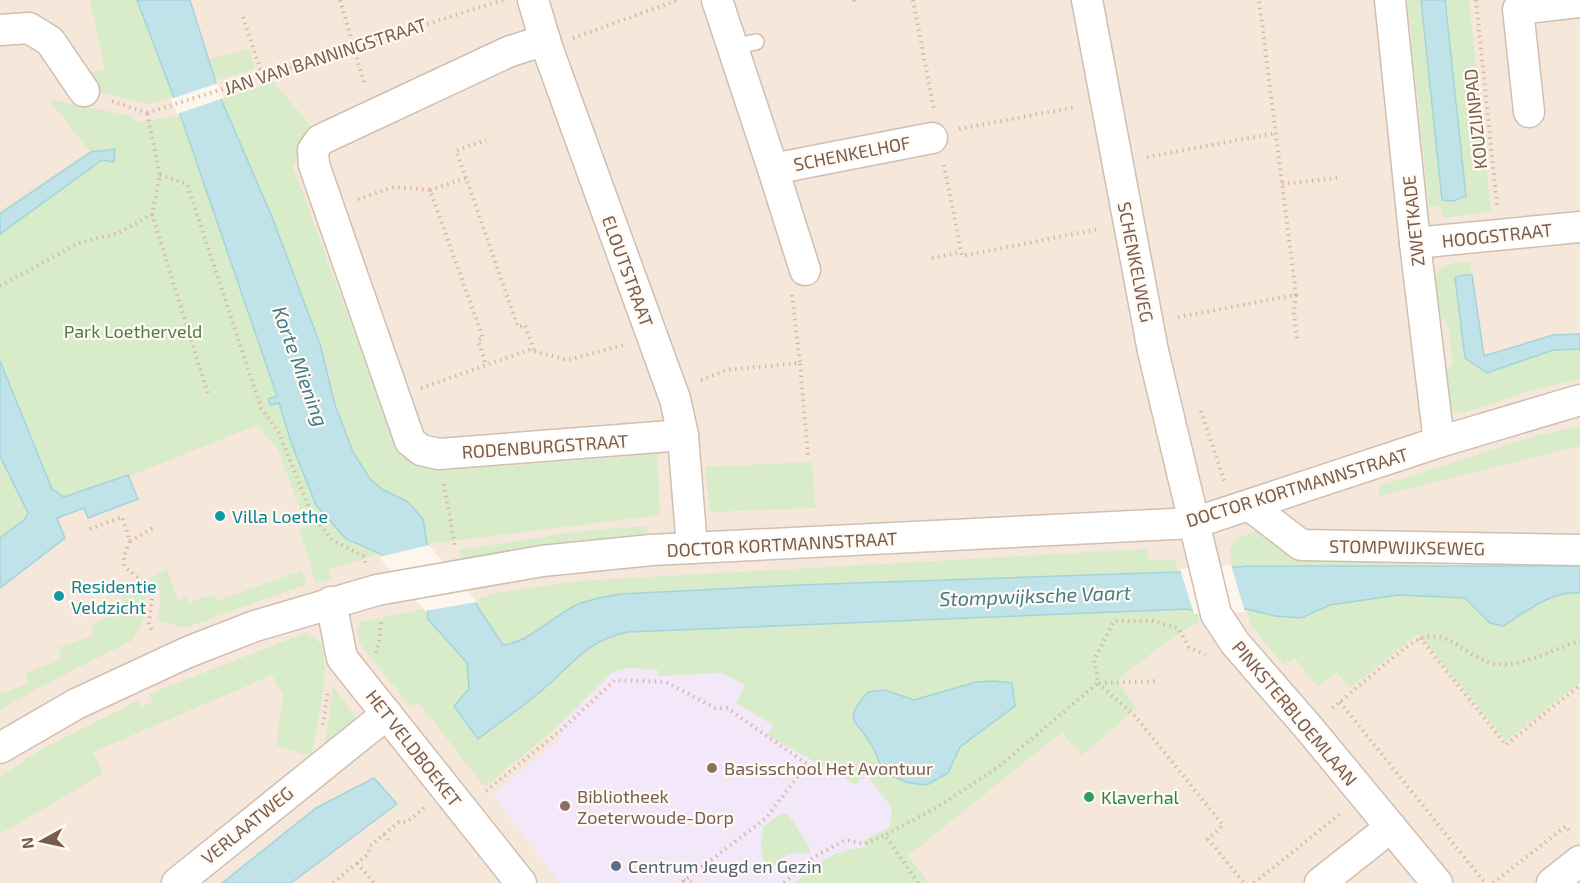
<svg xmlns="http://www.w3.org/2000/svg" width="1580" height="883" viewBox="0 0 1580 883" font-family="'Exo 2',sans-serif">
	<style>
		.residential { fill: #f5e8da }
		.education { fill: #f3e8fa }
		.green { fill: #d8ecc9; fill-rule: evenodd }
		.water { fill: #bfe3e8; stroke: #a5d3da; stroke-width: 1.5 }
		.pier { fill: #fdf6ec }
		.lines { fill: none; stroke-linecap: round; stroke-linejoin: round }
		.service-casing { stroke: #d1beb0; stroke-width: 18 }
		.minor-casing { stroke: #d1beb0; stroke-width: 33 }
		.path { stroke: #d9b8a5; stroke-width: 4; stroke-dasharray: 1.5 4.5; stroke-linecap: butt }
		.service { stroke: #fff; stroke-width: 15 }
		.minor { stroke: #fff; stroke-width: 30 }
		.culture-dot { fill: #0f9aa8; stroke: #fffaf3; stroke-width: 2 }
		.education-dot { fill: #8d6e63; stroke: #fffaf3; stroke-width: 2 }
		.leisure-dot { fill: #2e9e5b; stroke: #fffaf3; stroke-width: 2 }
		.service-dot { fill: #5c6f8a; stroke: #fffaf3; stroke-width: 2 }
		.labels { text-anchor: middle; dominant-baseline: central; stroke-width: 4.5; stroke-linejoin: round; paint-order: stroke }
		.street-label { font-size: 18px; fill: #7a5c4d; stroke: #fffaf3 }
		.park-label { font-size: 18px; fill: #537a41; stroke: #fffaf3 }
		.culture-label { font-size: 18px; fill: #0d838f; stroke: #fffaf3; text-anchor: start }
		.education-label { font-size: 18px; fill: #785e54; stroke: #fffaf3; text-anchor: start }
		.leisure-label { font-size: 18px; fill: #27864d; stroke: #fffaf3; text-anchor: start }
		.service-label { font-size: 18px; fill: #4e5e75; stroke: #fffaf3; text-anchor: start }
		.water-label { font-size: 20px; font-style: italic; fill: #437c86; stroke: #fffaf3 }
	</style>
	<rect width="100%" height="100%" fill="#fdf6ec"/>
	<!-- residential -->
	<rect class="residential" x="0" y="0" width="1580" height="883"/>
	<!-- education -->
	<polygon class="education" points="692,638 831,729 892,808 890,827 863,841 884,883 560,883 493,795 563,736 537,706 610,648"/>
	<!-- green -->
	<g class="green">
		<polygon points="90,0 137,0 173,96 149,104 93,90 87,74 105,69"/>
		<polygon points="1407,0 1421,0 1442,200 1454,201 1466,196 1445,0 1469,0 1491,212 1443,218 1441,206 1429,207 1415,73 1405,68 1403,46 1412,41"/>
		<polygon points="249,49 255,68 214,81 207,60"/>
		<polygon points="274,82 314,130 302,157 292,164 391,433 398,434 448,461 450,470 636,456 645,445 657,445 660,515 427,544 423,519 407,501 383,490 370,479 353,452 221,99"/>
		<polygon points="48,99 132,116 136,123 200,112 283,415 305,479 360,547 381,554 329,569 332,579 316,583 299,530 307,527 277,448 257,425 132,475 47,518 0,554 0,211 90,151"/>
		<path d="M1470,261L1472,275H1463L1488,373L1553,350L1580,349V379L1527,392L1463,413L1455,412L1450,407L1445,372L1453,363L1448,325L1439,316C1434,277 1424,266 1470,261Z"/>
		<polygon points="1580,426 1580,446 1379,496 1379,486 1535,436"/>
		<polygon points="812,462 816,508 710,512 705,467"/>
		<polygon points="647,526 648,537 581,541 461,562 459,550 581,531"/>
		<polygon points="1265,528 1454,558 1455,564 1233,568 1229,553 1235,539"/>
		<polygon points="1147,549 1148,561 1175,559 1178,572 799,585 575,606 517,643 503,645 474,601 496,593 578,581"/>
		<polygon points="167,569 178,600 186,597 188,603 214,594 217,601 302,570 307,584 185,628 162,622 158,618 161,592 149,579"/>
		<path d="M138,585C155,595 141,627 133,640L34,690L0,711V694L29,683L26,673L62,659L58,648L94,635L91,625L125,610L119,591Z"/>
		<polygon points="1568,592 1580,593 1580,682 1506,741 1418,634 1350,688 1337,672 1318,687 1294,658 1284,665 1253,628 1246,609 1275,616 1301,617 1330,605 1398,595 1465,598 1490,623 1503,625 1541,602"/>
		<path d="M428,608V619L467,663L469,689L478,739C501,721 526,705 548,685C576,660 589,640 628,632L1188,609L1199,612L1198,623L1173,637L1117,680L1136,708L1082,756L1062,732L908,856L929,883H795C820,861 832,851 866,847L863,841L890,827L892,808L865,773L856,785L767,735L773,725L736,703L745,685L722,673L657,676L658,670L629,668L613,672L555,729L485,787L418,702L410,706L359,643L357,630L361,622ZM957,687L982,729L960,747L948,773L881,767L868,739L857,729L904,696L914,700Z"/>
		<path d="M305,633C313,637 319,639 322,648C331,675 316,725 312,754L308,756L276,745L283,696L272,675L93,752L103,774L0,834V776L44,748L139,700L142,707L153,702L149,694Z"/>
		<polygon points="333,685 358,721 324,749"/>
		<path d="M780,814H788L809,846L810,854C784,852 781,857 766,877L761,847L763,827Z"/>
	</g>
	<!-- water -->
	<g class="water">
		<path d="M137,0H190L221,99L272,217L320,344L335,405L353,452L370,479L383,490L407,501L423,519L427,544L474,601L503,645C529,642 551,618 574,606C589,599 604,597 621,594L799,585L1178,572L1249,566H1580V593C1552,590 1526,612 1503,626L1490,623L1465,598L1398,595L1330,605L1301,618L1275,616L1246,609L1199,612L1188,609L628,632C589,640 576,660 548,685C526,705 501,721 478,739L454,706L469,689L467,663L428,619V608L381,554L346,539L316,505L292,445L279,403L270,405L268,399L277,396L180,114Z"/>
		<polygon points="1421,0 1445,0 1466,196 1454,201 1442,200"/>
		<polygon points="115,149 114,162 102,160 0,234 0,214 91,152"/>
		<polygon points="1463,275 1472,275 1484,356 1553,335 1580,334 1580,349 1553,350 1487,373 1465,358 1455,278"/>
		<polygon points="0,361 52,489 64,497 128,475 138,499 88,518 84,508 57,518 65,538 0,588 0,538 24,520 28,513 0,456"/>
		<path d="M994,681L1012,683L1015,706L960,747L948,773L927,785L909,783L886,774C879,765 877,754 871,744C855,718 842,722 868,692L885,690L914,700L976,682Z"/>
		<polygon points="374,778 397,804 291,883 222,883 316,808"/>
	</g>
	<!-- pier -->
	<g class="pier">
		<polygon points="218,83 224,98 177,114 171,99"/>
		<polygon points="429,545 477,602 425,611 379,557"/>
		<polygon points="1231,565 1245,612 1194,614 1180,569"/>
	</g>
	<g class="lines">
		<defs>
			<polyline id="service" points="732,47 756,42"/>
			<g id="minor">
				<polyline points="533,0 547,47 675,399 683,435 692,548"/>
				<polyline points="717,0 773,169 932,138"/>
				<polyline points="1087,0 1153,351 1216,614 1235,643 1308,727 1437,883"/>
				<polyline points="1390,0 1415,243 1439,442"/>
				<polyline points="0,30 29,28 50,41 84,91"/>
				<polyline points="545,40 508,52 320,140 313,150 314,165 410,441 421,450 439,454 683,435"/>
				<polyline points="1529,112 1518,9 1580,2"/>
				<polyline points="773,169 805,270"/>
				<polyline points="1415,243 1580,227"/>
				<polyline points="1249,505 1301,545 1580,550"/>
				<polyline points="331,602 342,658 521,883"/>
				<polyline points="0,748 76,704 188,652 255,626 377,590 542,561 651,550 1194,523 1439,442 1580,400"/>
				<polyline points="177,883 387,714"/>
				<polyline points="1320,883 1391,827"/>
				<polyline points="1552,883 1580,861"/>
			</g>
		</defs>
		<!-- service casing -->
		<use href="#service" class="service-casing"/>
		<!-- minor casing -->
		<use href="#minor" class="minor-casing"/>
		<!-- path -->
		<g class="path">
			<polyline points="340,0 365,86"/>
			<polyline points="854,0 855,5"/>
			<polyline points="913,0 934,110"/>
			<polyline points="1476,0 1497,205"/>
			<polyline points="243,17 262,74"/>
			<polyline points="573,38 678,0"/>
			<polyline points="112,101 147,113"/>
			<polyline points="147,113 503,0"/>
			<polyline points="959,129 1076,107"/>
			<polyline points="1147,157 1276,133"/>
			<polyline points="944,165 962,256 1099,229"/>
			<polyline points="160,175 187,184 261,408 279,433 312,515 332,540 363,556 366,564"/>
			<polyline points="466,178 456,151 486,140"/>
			<polyline points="1282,184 1337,178"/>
			<polyline points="430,190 466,178 518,327 525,325 534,351"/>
			<polyline points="358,199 394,187 430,190 483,338 478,340 486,365"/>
			<polyline points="152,214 209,397"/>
			<polyline points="932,258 961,252"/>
			<polyline points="0,286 79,243 119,233 152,214 160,175 147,113"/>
			<polyline points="792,295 800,363"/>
			<polyline points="1296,295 1294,313 1297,340"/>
			<polyline points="1178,317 1296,295 1259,0"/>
			<polyline points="701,380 726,370 800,363 808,456"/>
			<polyline points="421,388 529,350 568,360 623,345"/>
			<polyline points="1201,411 1225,483"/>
			<polyline points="444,484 455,547"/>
			<polyline points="90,529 122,517 130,541 124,556 124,566 153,590 149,623 153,634"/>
			<polyline points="130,541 155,527"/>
			<polyline points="1420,638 1506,745 1580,685"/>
			<polyline points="376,653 380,638 381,620"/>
			<polyline points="1098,683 1135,716 1223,825 1208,839 1244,883"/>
			<polyline points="1099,683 1159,681"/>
			<polyline points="1340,702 1485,883"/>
			<path d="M1332,708C1348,696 1408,642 1422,638C1451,629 1468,660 1497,664C1523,667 1555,648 1580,641"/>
			<polyline points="323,725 328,691"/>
			<polyline points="486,791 560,731 615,680 666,682 715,708 727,708 807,764 766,818 681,883"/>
			<polyline points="384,834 388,840"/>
			<polyline points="357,863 374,883"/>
			<polyline points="684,880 695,883"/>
			<polyline points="333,883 368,854 370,846 399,822 407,822 424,808"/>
			<polyline points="784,883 814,857 845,840 865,844 885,835"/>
			<polyline points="918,883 885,835 936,808 997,768 1098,683 1094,660 1114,621 1152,621 1178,628 1189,647 1205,655"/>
			<polyline points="1254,883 1340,814"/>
			<polyline points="1493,883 1566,826 1570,832"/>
		</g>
		<!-- service -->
		<use href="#service" class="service"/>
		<!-- minor -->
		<use href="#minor" class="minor"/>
	</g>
	<!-- markers -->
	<g class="culture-dot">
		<circle cx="220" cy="516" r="6"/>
		<circle cx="59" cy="596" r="6"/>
	</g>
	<g class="education-dot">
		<circle cx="712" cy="768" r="6"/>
		<circle cx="565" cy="806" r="6"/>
	</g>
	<circle class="leisure-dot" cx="1089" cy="797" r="6"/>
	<circle class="service-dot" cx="616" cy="866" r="6"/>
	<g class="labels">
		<!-- street labels -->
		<g class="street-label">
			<text transform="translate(325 56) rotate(-18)">JAN VAN BANNINGSTRAAT</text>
			<text transform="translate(1475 119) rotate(-96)">KOUZIJNPAD</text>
			<text transform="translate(852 153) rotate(-11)">SCHENKELHOF</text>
			<text transform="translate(1413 221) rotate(-96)">ZWETKADE</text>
			<text transform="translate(1497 235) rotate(-6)">HOOGSTRAAT</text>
			<text transform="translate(1136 262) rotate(79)">SCHENKELWEG</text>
			<text transform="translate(628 271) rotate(70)">ELOUTSTRAAT</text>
			<text transform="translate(545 446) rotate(-4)">RODENBURGSTRAAT</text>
			<text transform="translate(1297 487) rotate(-17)">DOCTOR KORTMANNSTRAAT</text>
			<text transform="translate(782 544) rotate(-3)">DOCTOR KORTMANNSTRAAT</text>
			<text transform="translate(1407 547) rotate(1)">STOMPWIJKSEWEG</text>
			<text transform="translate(1295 713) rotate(50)">PINKSTERBLOEMLAAN</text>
			<text transform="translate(414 748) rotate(52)">HET VELDBOEKET</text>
			<text transform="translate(247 825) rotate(-39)">VERLAATWEG</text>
		</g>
		<!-- park labels -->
		<g class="park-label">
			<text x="133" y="331">Park Loetherveld</text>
		</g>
		<!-- culture labels -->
		<g class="culture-label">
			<text x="232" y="516">Villa Loethe</text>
			<text x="71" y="586">Residentie<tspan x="71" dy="21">Veldzicht</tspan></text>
		</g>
		<!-- education labels -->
		<g class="education-label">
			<text x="724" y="768">Basisschool Het Avontuur</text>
			<text x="577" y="796">Bibliotheek<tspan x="577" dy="21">Zoeterwoude-Dorp</tspan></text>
		</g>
		<!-- leisure labels -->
		<g class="leisure-label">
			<text x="1101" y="797">Klaverhal</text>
		</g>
		<!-- service labels -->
		<g class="service-label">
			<text x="628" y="866">Centrum Jeugd en Gezin</text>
		</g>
		<!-- water labels -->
		<g class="water-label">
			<text transform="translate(301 366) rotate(70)">Korte Miening</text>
			<text transform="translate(1035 595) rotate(-2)">Stompwijksche Vaart</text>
		</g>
	</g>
	<!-- north arrow -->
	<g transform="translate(42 841) rotate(262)" stroke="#fffaf3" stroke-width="4.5" paint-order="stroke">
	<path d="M0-4.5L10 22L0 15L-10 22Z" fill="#7a5c4d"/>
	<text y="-9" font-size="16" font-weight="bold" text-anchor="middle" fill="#7a5c4d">N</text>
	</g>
</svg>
